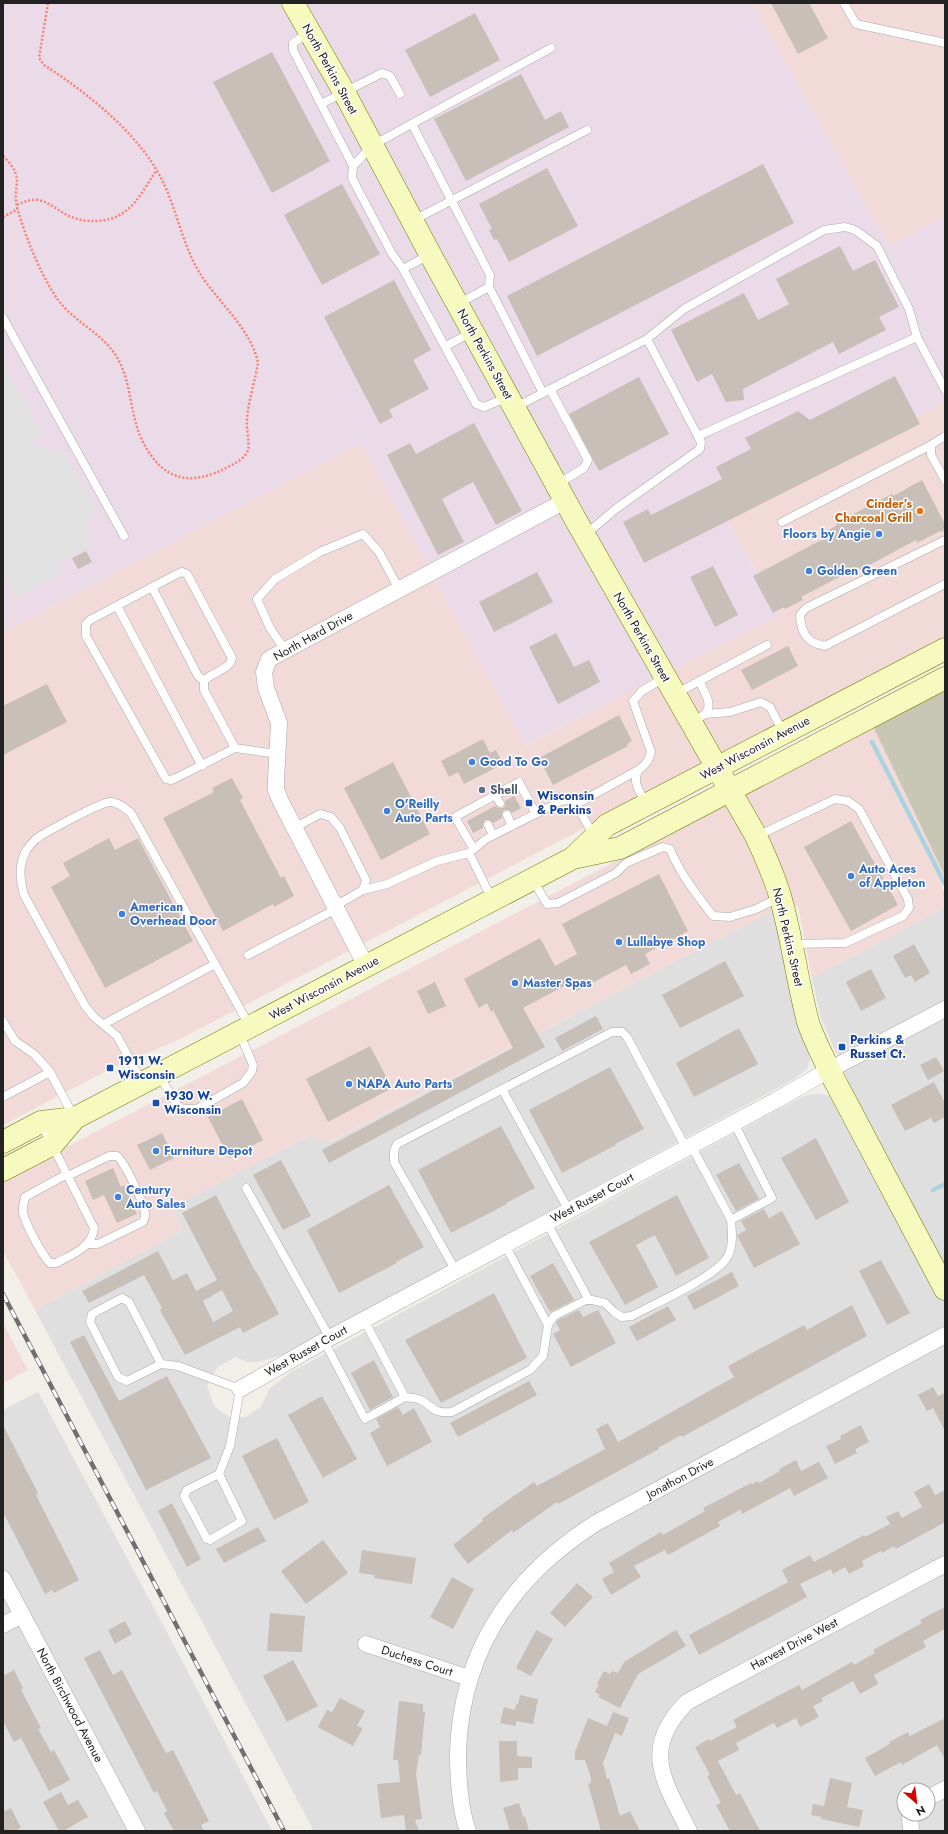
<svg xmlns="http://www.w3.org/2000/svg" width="948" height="1834" viewBox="0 0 948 1834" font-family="Jost,sans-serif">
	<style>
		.residential { fill: #e0dfdf; fill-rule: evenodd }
		.commercial { fill: #f2dad9 }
		.industrial { fill: #ebdbe8 }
		.construction { fill: #c7c7b4 }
		.parking { fill: #e2e2e2 }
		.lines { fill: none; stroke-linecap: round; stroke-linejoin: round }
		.stream { stroke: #aad3df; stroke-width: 4.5 }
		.building { fill: #c7bfb8; fill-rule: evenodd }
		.lane-casing { stroke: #a9a9a9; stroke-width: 9 }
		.street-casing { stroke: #a9a9a9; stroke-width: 17 }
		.secondary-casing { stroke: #707d05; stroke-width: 23 }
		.path { stroke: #fa8072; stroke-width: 2.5; stroke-dasharray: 2 2; stroke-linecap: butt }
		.lane { stroke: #fff; stroke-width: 8 }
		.street { stroke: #fff; stroke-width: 16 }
		.secondary { stroke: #f7fabf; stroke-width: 22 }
		.rail-casing { stroke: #707070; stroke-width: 4.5 }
		.rail { stroke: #fff; stroke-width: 3; stroke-dasharray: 9; stroke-linecap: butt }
		.food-dot { fill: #e8710a; stroke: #fff; stroke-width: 1.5 }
		.shop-dot { fill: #3f7fe0; stroke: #fff; stroke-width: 1.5 }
		.service-dot { fill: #5c6f8a; stroke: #fff; stroke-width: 1.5 }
		.transit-dot { fill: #1a4fb4; stroke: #fff; stroke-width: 1.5 }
		.labels { text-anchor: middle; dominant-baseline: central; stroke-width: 3; stroke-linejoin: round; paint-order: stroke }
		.street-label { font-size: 12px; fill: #222; stroke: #fff }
		.food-label { font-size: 12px; font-weight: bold; fill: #c56008; stroke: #fff; text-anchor: end }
		.shop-label { font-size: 12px; font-weight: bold; fill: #366cbe; stroke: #fff; text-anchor: start }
		.service-label { font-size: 12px; font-weight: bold; fill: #4e5e75; stroke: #fff; text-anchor: start }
		.transit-label { font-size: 12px; font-weight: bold; fill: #164399; stroke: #fff; text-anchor: start }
	</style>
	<rect width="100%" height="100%" fill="#f2efe9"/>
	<!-- residential -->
	<g class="residential">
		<path d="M945,907V1831H314L35,1310L183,1230L172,1207L311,1135L328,1143L774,910L787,980L810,1060L807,1069L794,1079L283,1355L257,1362H248L235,1357L217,1368L207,1386L215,1407L229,1417H245L261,1407L269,1389L291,1372L804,1096L818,1093L829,1096L891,1212L909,1196L850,1085L821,1018L812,978ZM904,1790H928V1814H904Z"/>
		<polygon points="38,1392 170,1638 272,1831 3,1831 3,1410"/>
	</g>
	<!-- commercial -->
	<g class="commercial">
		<polygon points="752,3 945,3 945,217 889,246"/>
		<polygon points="945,401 945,640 182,1038 112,1068 3,1125 3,632 361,443 526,745 779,614 728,520"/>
		<polygon points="945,693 945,882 941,884 945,893 945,907 812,978 798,906 774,910 327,1143 311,1135 172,1207 183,1230 35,1310 3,1251 3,1180 862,733"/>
		<polygon points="3,1323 28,1370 3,1383"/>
	</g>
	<!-- industrial -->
	<polygon class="industrial" points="3,3 752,3 889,246 945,217 945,401 728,520 779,615 525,745 361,443 3,632"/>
	<!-- construction -->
	<polygon class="construction" points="945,692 945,876 874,728 931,697"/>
	<!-- parking -->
	<polygon class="parking" points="3,363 42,435 31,441 34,446 64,452 95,509 83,534 90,547 58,562 64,572 16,597 3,574"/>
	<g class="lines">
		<!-- stream -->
		<g class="stream">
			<polyline points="872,742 945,884"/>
			<polyline points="933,1190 945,1184"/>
		</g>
	</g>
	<!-- building -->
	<g class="building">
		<polygon points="771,3 809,3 828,38 798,54"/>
		<polygon points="475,13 500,60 430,97 405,50"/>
		<polygon points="272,52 330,161 272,193 213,82"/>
		<polygon points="521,74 545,120 561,111 569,127 466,181 434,119"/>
		<polygon points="763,164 794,223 537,356 507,296"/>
		<polygon points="547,168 578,226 509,262 497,239 494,240 489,230 492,229 479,204"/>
		<polygon points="342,184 380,254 322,285 284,215"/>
		<polygon points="840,246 853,271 875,260 899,307 879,317 886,330 839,354 833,342 743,389 744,400 726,402 712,374 697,382 671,330 744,293 758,320 789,304 776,279"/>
		<polygon points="394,280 431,350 413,360 429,389 389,410 393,417 380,424 324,317"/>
		<polygon points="895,376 920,424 644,563 623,522 648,509 651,515 722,479 716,467 751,449 745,438 798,411 810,420"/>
		<polygon points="639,377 669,434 599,471 569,414"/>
		<polygon points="474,423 522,511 496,525 473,482 442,499 464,542 438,555 387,455 410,443 416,454"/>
		<polygon points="922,480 945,524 943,532 940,531 917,543 916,540 860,570 859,567 801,597 803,600 785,609 784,607 773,613 753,576 827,537 824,533 837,525 836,523 892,494 893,496"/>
		<polygon points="86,551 92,562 78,569 72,558"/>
		<polygon points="713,566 738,615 715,627 690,577"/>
		<polygon points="537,572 553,602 494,632 479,602"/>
		<polygon points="556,633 574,667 589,660 600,682 558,704 529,647"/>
		<polygon points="788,646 798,666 752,690 741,670"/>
		<polygon points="47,684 67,722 3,755 3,706"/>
		<polygon points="619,715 632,741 627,744 628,746 553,785 539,758"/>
		<polygon points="483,739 490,753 496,750 503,764 464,784 458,772 449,777 441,761"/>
		<polygon points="393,762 430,834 381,860 344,788"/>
		<polygon points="232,778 243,798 240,800 281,878 284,876 294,896 274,907 273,904 223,931 163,818 214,792 212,788"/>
		<polygon points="514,796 521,808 512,813 508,810 504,810 502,814 502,818 493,823 489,820 485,820 483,824 483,828 473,833 467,821 495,806 498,808 503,808 505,805 505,801"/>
		<polygon points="851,821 898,905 851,931 804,847"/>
		<polygon points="109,838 115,850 138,838 193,941 105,988 51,887 70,876 63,863"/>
		<polygon points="659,874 688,931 645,954 650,964 631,974 626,965 575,992 570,983 523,1008 545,1047 329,1163 322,1150 513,1048 493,1010 491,1012 487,1003 479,1008 464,979 540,938 555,966 577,954 562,924"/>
		<polygon points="914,944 930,973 915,982 911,975 905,978 893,956"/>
		<polygon points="725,961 744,996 680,1028 662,995"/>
		<polygon points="871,969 886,998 861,1011 846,982"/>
		<polygon points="435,982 446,1006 428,1014 417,991"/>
		<polygon points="596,1016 603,1029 562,1051 555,1038"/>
		<polygon points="739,1028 758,1064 694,1097 676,1063"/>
		<polygon points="370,1046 392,1088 328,1122 306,1079"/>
		<polygon points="936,1057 944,1071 928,1080 920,1065"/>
		<polygon points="610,1067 644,1129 615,1144 616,1145 562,1173 529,1110"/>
		<polygon points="934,1082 945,1103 945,1117 934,1123 931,1118 905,1131 891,1105"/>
		<polygon points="242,1099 263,1140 229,1158 208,1117"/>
		<polygon points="501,1126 535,1188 506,1203 507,1204 451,1233 418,1170"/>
		<polygon points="162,1133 174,1158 150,1170 137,1145"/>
		<polygon points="816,1138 849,1202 816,1220 781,1158"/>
		<polygon points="281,1160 311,1216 283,1230 253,1175"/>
		<polygon points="739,1163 759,1199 736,1211 716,1175"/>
		<polygon points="113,1168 121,1187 124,1185 137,1214 117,1223 104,1195 93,1200 85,1181"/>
		<polygon points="389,1185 424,1247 396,1262 397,1263 339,1293 307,1230"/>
		<path d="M216,1195L255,1271H256L279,1314L243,1333L240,1327L185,1355L160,1310L162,1308L144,1275L89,1303L82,1291L158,1251L173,1280L187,1273L196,1291L217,1280L182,1213ZM222,1290L233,1311L213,1322L203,1301Z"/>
		<polygon points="677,1195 709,1258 676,1276 655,1235 636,1245 658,1287 625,1305 589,1242"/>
		<polygon points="764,1209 769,1218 782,1211 800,1244 754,1268 737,1235 746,1230 741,1221"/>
		<polygon points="881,1260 910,1313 887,1325 859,1271"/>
		<polygon points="553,1263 574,1300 550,1312 530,1276"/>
		<polygon points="732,1272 739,1286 694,1310 687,1296"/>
		<polygon points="494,1293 527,1358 441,1403 405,1340"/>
		<polygon points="852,1305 867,1336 682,1437 681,1435 658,1448 659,1449 558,1504 557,1502 513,1533 512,1530 468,1564 453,1545 483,1521 482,1519 498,1507 534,1482 537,1486 605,1449 596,1429 608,1423 618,1442 734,1377 728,1366 804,1325 807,1330"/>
		<polygon points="668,1306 676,1320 637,1341 629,1327"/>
		<polygon points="579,1310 583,1317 598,1310 616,1343 571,1367 553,1334 560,1330 556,1323 558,1320"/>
		<polygon points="84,1335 119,1401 167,1376 211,1458 146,1490 70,1342"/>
		<polygon points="374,1360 393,1397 370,1410 351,1373"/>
		<polygon points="529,1381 537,1395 458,1437 450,1423"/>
		<polygon points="933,1387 938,1396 945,1393 945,1431 933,1408 927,1411 918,1395"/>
		<polygon points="322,1396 357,1459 323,1478 288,1415"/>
		<polygon points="398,1407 403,1415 414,1408 432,1442 387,1466 370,1433 380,1427 376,1419"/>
		<polygon points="3,1425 38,1493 36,1495 79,1580 54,1593 52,1590 45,1594 3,1512"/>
		<polygon points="861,1425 869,1442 855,1449 857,1453 835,1464 826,1446 841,1439 840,1436"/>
		<polygon points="277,1438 309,1502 274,1520 242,1456"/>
		<polygon points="796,1460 801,1471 819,1462 828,1478 794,1496 790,1488 742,1514 740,1510 718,1522 720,1526 668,1555 665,1550 634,1566 641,1577 611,1595 602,1579 614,1572 609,1563 661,1532 663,1535 705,1511 703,1508 751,1483 752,1484 758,1481 759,1483 780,1471 779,1469"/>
		<polygon points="929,1484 935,1495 945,1490 945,1522 896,1549 894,1546 882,1553 881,1551 862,1561 864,1566 849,1574 845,1567 833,1574 831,1569 800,1584 807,1597 699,1655 689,1635 788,1582 782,1570 810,1555 814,1562 864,1535 865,1537 890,1524 886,1517 898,1511 902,1518 922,1507 914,1492"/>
		<polygon points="172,1503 201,1559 187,1567 158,1511"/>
		<polygon points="258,1527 266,1541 224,1563 216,1549"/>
		<polygon points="323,1540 348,1573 306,1604 281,1571"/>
		<polygon points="362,1550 416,1558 412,1584 374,1578 375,1575 359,1573"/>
		<polygon points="452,1577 474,1589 453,1629 430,1617"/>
		<polygon points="577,1583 593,1597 565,1627 550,1613"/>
		<polygon points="945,1607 945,1629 923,1641 926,1647 874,1675 878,1684 860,1694 853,1681 822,1698 823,1701 813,1706 819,1717 800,1727 796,1718 777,1728 774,1723 736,1743 739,1750 718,1761 736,1795 740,1793 760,1831 730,1831 716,1805 721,1803 707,1776 710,1775 695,1747 709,1739 710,1741 737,1727 733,1720 774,1698 799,1685 802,1690 852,1662 854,1665 875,1653 873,1650 922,1623 920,1620"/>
		<polygon points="270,1613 305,1616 302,1652 267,1651"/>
		<polygon points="125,1621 132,1634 115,1644 108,1630"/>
		<polygon points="536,1630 553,1639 531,1676 516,1668"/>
		<polygon points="676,1630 686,1646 638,1674 620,1708 598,1697 600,1695 595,1692 599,1685 597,1684 604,1671 610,1674 612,1671 618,1673 624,1662"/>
		<polygon points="100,1650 113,1675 122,1670 166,1753 173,1750 209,1821 201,1825 204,1831 174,1831 164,1813 167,1811 157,1791 154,1793 84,1658"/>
		<polygon points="293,1660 318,1706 287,1722 263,1676"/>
		<polygon points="14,1670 23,1688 21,1690 41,1728 38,1729 51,1752 54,1750 70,1780 49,1791 21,1738 14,1742 3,1721 3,1676"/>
		<polygon points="520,1695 538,1699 533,1724 516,1721 516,1726 500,1723 504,1707 515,1710 516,1704 518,1705"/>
		<polygon points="340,1698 365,1711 357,1726 363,1728 353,1746 318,1727 327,1710 332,1712"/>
		<polygon points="399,1701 423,1704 423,1712 425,1712 421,1755 419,1755 416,1774 422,1819 415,1820 419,1831 406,1831 404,1815 381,1818 377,1784 400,1782 398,1760 393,1760"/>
		<polygon points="613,1712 629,1718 622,1736 615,1733 603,1763 607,1779 609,1778 620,1816 630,1811 640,1831 601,1831 588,1784 591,1783 591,1778 585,1760 575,1760 575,1752 588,1718 607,1726"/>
		<polygon points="945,1718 945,1760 937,1745 902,1765 901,1762 875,1776 865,1758 890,1744 889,1742 908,1732 910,1736"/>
		<polygon points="499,1741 517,1741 517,1756 532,1757 532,1768 518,1768 518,1780 500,1782"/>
		<polygon points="830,1778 852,1783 847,1807 863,1810 859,1827 821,1819 822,1817 811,1815 813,1804 824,1806"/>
		<polygon points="61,1792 68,1805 78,1800 88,1817 63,1831 59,1831 43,1802"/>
		<polygon points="519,1803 523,1817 525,1816 529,1831 510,1831 503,1808"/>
		<polygon points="11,1808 21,1828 14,1831 3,1831 3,1812"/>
	</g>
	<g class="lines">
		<defs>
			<g id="lane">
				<polyline points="844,3 856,24 945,43"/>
				<polyline points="309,33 293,43 293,50 353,166 352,178 392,254 403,269 476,404 484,407 508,397"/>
				<polyline points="321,104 382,73 390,76 400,94"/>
				<polyline points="412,124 490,275 489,287 458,304"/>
				<polyline points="353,166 373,145 551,48"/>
				<polyline points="414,220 587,130"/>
				<polyline points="403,269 429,255"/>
				<polyline points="489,287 543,393"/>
				<polyline points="3,318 124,536"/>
				<polyline points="647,339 684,309 824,230 845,227 855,230 877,246 909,309 917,337"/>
				<polyline points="446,346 472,332"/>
				<polyline points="550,389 588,460 584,468 558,484"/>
				<polyline points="514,408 647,339 701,442 700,449 617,508 585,535"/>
				<polyline points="698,436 917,337 945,390"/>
				<polyline points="945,436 931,445 931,455 945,480"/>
				<polyline points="782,522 931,445"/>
				<path d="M945,540L806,608L800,615C801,633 807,643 825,646L945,584"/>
				<polyline points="152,587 198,676 204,681"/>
				<polyline points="117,606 202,766"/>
				<polyline points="285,650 270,628 257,599 275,579 320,552 363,534 379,552 399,589"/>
				<path d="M699,681C704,691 716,708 702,716"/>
				<polyline points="675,694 767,645"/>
				<polyline points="705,714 730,712 761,702 770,707 783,732"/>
				<path d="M235,748L176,778L171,780L166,779L86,636V624L90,620L177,574L182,572L187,574L232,658C229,671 211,672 204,681V690L235,748L277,754"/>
				<polyline points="495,795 500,803"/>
				<path d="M647,804C641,794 629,779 641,768C647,763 649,760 651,752L633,701L642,691L665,677"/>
				<polyline points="575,805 640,769"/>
				<polyline points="507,815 512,826"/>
				<polyline points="488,825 493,835"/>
				<polyline points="294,828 320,814 331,817 340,828 366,880 363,890 335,906"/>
				<polyline points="757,836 835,799 848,801 859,809 908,899 909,908 903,916 845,943 792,944"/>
				<polyline points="473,848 455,817 519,782 536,814"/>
				<path d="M533,880L547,904L558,903L616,873L626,863L663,847L670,849C680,874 697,895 713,916L730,917L756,909L780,897"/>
				<polyline points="363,890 387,884 437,861 469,853"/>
				<path d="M492,899L469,853L486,839L561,801C564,801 566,800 568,800C577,802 590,829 594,837"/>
				<polyline points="248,955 336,909"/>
				<polyline points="3,1021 15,1041 34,1054 50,1072 3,1097"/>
				<polyline points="104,1024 215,964"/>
				<polyline points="50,1072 74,1117"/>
				<polyline points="159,1075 177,1105 183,1109 197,1109 243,1083 252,1071 253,1065 239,1032"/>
				<path d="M142,1082L117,1036L94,1017L85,1006L24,895C20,879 18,866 26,851C28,847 33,842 36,839C44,833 101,802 110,802C118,802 125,808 131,813L249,1025"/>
				<polyline points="502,1089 569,1211"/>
				<path d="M41,1123L94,1228C92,1248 71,1255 56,1263H50C42,1255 26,1225 23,1213C22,1208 24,1202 25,1197L67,1174"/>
				<polyline points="691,1145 731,1220 772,1198 734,1123"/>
				<path d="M68,1176L109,1156H117C125,1163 146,1206 145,1216C145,1218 144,1220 143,1222L98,1244H88"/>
				<polyline points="246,1188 330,1338"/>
				<polyline points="547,1223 589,1300"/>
				<polyline points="505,1245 548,1325"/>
				<polyline points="456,1271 394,1162 394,1151 397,1144 612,1032 622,1032 627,1037 686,1148"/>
				<polyline points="324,1341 365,1419 405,1397 364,1320"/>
				<polyline points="161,1364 129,1302 122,1298 92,1314 90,1322 118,1377 127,1381 161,1364 178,1366 240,1389 230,1446 219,1474 242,1521 210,1540 207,1539 184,1496 187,1490 219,1474"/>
				<path d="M405,1397C410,1398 417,1398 421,1400C434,1408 435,1414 452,1412L530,1370L543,1356L548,1325L554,1316L586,1300H592L605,1303L614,1312L622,1317L632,1316C654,1304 713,1278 726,1259C734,1248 732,1232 731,1220"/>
			</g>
			<g id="street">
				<polyline points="366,966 281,802 276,790 276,781 279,723 266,688 264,672 269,659 565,501"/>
				<polyline points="240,1389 324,1341 775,1101 829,1070 945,1009"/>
				<polyline points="3,1579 137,1831"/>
				<polyline points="3,1625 22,1615"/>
				<polyline points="366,1644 469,1678"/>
				<polyline points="928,1798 945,1789"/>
				<path d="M468,1831C459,1807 458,1778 458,1753C461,1651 511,1577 596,1523L945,1335"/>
				<path d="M689,1831C664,1781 640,1749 687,1702L945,1564"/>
				<polyline points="911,1831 910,1816 912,1814"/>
			</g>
			<g id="secondary">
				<path d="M293,3L344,92L430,254L578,524L756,836C765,856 774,875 780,896C792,937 797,980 808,1022C813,1038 822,1054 829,1070L945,1289"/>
				<polyline points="573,858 607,825 945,649"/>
				<polyline points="3,1142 41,1122 75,1118 573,858 620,848 945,678"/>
				<polyline points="3,1170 53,1144 75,1118"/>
			</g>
		</defs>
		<!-- lane casing -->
		<use href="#lane" class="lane-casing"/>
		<!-- street casing -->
		<use href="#street" class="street-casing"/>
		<!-- secondary casing -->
		<use href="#secondary" class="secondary-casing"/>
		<!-- path -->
		<g class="path">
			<path d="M3,156C28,181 10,183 18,211C27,240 39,271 56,297C72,322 105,333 119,361C132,386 130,417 143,442C163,481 190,487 228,467C235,463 245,459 248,450C250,441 246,429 247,420C248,401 255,382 258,363C252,330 216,300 199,272C183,245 177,212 164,184C141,135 89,94 44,65L39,58L48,3"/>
			<path d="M17,205C24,202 30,199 38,200C49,202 56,209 65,214C83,224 111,224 127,210C139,200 147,184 156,171"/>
			<polyline points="3,217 18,209"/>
		</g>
		<!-- lane -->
		<use href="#lane" class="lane"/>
		<!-- street -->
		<use href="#street" class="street"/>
		<!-- secondary -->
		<use href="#secondary" class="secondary"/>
		<defs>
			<polyline id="rail" points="3,1294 284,1831"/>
		</defs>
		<!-- rail casing -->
		<use href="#rail" class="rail-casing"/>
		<!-- rail -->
		<use href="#rail" class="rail"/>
	</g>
	<!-- markers -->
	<circle class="food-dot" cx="920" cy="511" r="4"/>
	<g class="shop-dot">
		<circle cx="879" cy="534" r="4"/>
		<circle cx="809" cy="571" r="4"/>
		<circle cx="472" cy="762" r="4"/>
		<circle cx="387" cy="811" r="4"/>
		<circle cx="851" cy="876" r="4"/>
		<circle cx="122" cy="914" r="4"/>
		<circle cx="619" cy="942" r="4"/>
		<circle cx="515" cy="983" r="4"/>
		<circle cx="349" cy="1084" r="4"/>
		<circle cx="156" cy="1151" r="4"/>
		<circle cx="118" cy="1197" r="4"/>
	</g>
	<circle class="service-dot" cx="482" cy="790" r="4"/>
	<g class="transit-dot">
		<rect x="525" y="799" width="8" height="8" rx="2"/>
		<rect x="838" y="1043" width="8" height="8" rx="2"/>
		<rect x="106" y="1064" width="8" height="8" rx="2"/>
		<rect x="152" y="1099" width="8" height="8" rx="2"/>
	</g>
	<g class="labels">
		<!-- street labels -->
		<g class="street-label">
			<text transform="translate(330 69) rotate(61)">North Perkins Street</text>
			<text transform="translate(485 354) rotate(61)">North Perkins Street</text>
			<text transform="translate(313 636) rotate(-29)">North Hard Drive</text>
			<text transform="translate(642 637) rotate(60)">North Perkins Street</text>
			<text transform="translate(755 748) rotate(-28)">West Wisconsin Avenue</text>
			<text transform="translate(788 937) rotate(77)">North Perkins Street</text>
			<text transform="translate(324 988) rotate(-28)">West Wisconsin Avenue</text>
			<text transform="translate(592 1198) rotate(-28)">West Russet Court</text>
			<text transform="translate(306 1351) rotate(-29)">West Russet Court</text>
			<text transform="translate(680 1478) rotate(-28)">Jonathon Drive</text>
			<text transform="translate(794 1644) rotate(-28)">Harvest Drive West</text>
			<text transform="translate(417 1661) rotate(18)">Duchess Court</text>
			<text transform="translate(70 1705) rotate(62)">North Birchwood Avenue</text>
		</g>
		<!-- food labels -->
		<g class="food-label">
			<text x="912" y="504">Cinder’s<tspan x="912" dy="14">Charcoal Grill</tspan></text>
		</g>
		<!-- shop labels -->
		<g class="shop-label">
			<text x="871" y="534" text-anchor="end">Floors by Angie</text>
			<text x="817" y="571">Golden Green</text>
			<text x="480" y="762">Good To Go</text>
			<text x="395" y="804">O'Reilly<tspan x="395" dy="14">Auto Parts</tspan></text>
			<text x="859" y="869">Auto Aces<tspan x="859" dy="14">of Appleton</tspan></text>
			<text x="130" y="907">American<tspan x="130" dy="14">Overhead Door</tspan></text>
			<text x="627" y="942">Lullabye Shop</text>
			<text x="523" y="983">Master Spas</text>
			<text x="357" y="1084">NAPA Auto Parts</text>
			<text x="164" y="1151">Furniture Depot</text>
			<text x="126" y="1190">Century<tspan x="126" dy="14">Auto Sales</tspan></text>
		</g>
		<!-- service labels -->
		<g class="service-label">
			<text x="490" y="790">Shell</text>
		</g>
		<!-- transit labels -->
		<g class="transit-label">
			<text x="537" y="796">Wisconsin<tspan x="537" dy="14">&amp; Perkins</tspan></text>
			<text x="850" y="1040">Perkins &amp;<tspan x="850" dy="14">Russet Ct.</tspan></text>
			<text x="118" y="1061">1911 W.<tspan x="118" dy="14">Wisconsin</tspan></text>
			<text x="164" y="1096">1930 W.<tspan x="164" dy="14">Wisconsin</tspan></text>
		</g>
	</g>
	<!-- border -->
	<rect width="948" height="1834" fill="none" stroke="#222222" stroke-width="8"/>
	<!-- north arrow -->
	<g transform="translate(916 1802) rotate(152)"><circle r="19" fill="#ffffff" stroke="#a7a7a7"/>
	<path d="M0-3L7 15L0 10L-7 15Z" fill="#d40000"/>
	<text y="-6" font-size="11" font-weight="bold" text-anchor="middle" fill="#222222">N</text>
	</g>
</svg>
